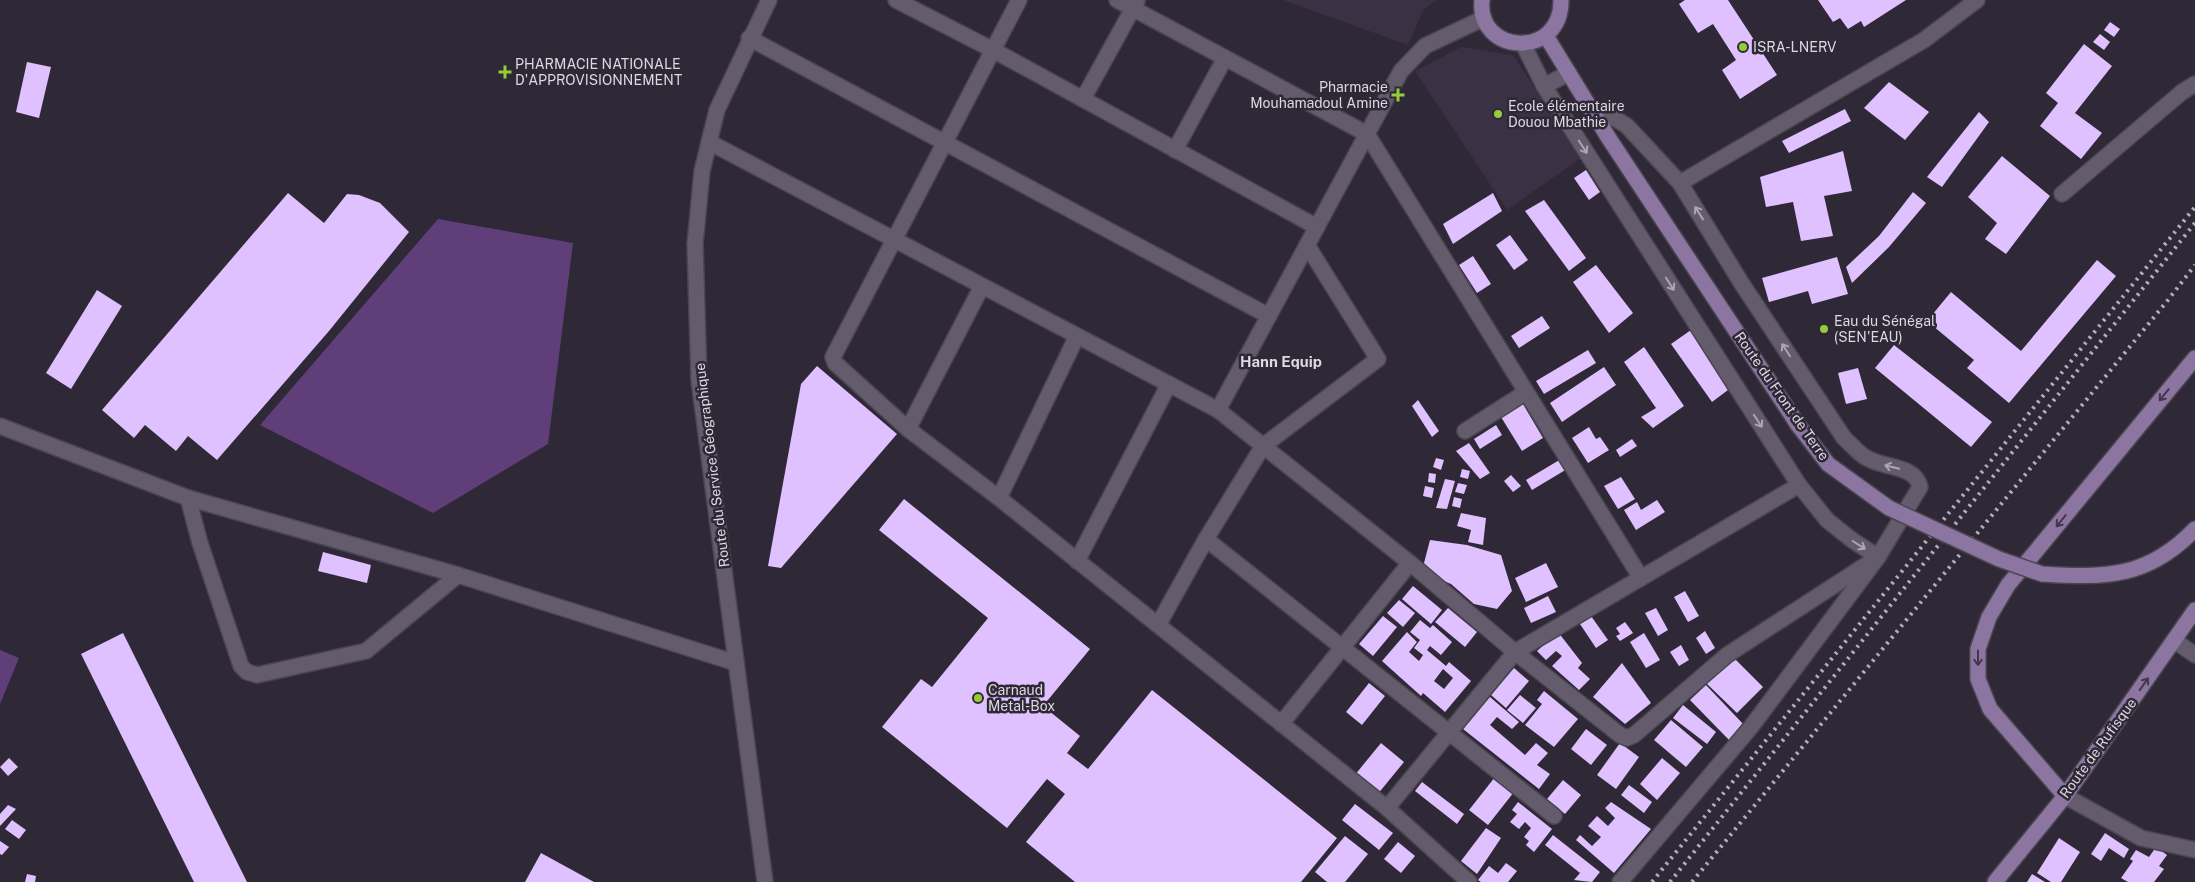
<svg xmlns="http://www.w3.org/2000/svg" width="2195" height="882" viewBox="0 0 2195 882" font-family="'Public Sans',sans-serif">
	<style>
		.built { fill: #3b3144 }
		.green { fill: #5f3e7a }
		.building { fill: #e0c1ff; fill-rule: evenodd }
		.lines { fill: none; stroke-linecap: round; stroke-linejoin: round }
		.minor-casing { stroke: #4a4550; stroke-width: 18 }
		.major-casing { stroke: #4a4550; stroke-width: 18 }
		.minor { stroke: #645c6c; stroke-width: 15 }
		.major { stroke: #8c75a1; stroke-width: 15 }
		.rail { stroke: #b3aeb8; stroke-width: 4; stroke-dasharray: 2.5 5; stroke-linecap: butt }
		.major-bridge-casing { stroke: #4a4550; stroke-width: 18; stroke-linecap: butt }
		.major-bridge { stroke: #8c75a1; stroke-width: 15 }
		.oneway { stroke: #ada6b2 }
		.oneway2 { stroke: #42374b }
		.poi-dot { fill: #96cc39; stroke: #2f2836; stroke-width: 2 }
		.labels { text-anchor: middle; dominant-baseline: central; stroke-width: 5; stroke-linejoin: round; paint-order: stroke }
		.poi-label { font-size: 14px; fill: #ddd8e1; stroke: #2f2836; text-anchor: start }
		.street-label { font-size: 14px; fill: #ddd8e1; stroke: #2f2836 }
		.neighbourhood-label { font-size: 15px; font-weight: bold; fill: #ddd8e1; stroke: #2f2836 }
	</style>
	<rect width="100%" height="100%" fill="#2f2836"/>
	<!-- built -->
	<g class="built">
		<polygon points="1283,0 1437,0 1423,10 1408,45"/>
		<polygon points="1461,47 1513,55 1581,158 1507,210 1415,71"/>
	</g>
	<!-- green -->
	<g class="green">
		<polygon points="438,219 573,243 548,444 433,513 260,425"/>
		<polygon points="0,650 19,658 0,704"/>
	</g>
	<!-- building -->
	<g class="building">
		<polygon points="1685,0 1728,0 1777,75 1740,99 1722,70 1736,60 1713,24 1698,33 1679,4"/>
		<polygon points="1818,0 1906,0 1864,27 1861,21 1848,29 1840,18 1833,22"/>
		<polygon points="2110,22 2120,29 2114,37 2104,30"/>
		<polygon points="2100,34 2110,42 2104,50 2093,42"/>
		<polygon points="2084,44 2112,66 2075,113 2102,133 2081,159 2040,126 2058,103 2046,93"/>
		<polygon points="27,62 51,67 39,118 16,112"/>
		<polygon points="1889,82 1929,112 1905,140 1864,108"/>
		<polygon points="1845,109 1851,121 1789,153 1782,141"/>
		<polygon points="1979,112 1989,122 1942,187 1927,177"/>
		<polygon points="1843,151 1852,191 1824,196 1833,236 1801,241 1793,202 1766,207 1760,177"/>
		<polygon points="2002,156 2050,196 2006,254 1985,239 1997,223 1968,197"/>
		<polygon points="1586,170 1600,192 1589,200 1574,178"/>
		<polygon points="1913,192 1926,203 1889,247 1852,283 1846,267 1879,236"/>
		<polygon points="288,193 324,223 347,194 359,195 380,203 409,232 329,331 217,460 188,436 176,451 145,425 134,438 102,410"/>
		<polygon points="1493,193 1502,211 1453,244 1443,224"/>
		<polygon points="1544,200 1586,258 1569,271 1525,211"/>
		<polygon points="1510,235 1528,260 1514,270 1496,245"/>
		<polygon points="1473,256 1491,284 1477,293 1459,265"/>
		<polygon points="1837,257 1848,294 1812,304 1808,291 1769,302 1762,278"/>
		<polygon points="2097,260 2116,276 2009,403 1967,368 1974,360 1927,321 1951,292 2021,351"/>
		<polygon points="1596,265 1633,313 1609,333 1573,282"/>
		<polygon points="97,290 122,306 71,389 46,373"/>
		<polygon points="1542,316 1550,328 1519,348 1511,336"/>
		<polygon points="1691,330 1728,390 1712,402 1671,344"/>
		<polygon points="1894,345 1992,422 1971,447 1875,368"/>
		<polygon points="1644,347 1684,406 1653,428 1641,417 1656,408 1624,362"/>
		<polygon points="1588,350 1596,363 1544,394 1536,381"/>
		<polygon points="817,366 897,434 781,568 768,566 801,384"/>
		<polygon points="1604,367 1616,385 1562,422 1550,403"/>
		<polygon points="1858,368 1867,399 1846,404 1838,373"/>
		<polygon points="1418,400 1439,431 1432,437 1412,406"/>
		<polygon points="1523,404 1543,438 1522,451 1501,417"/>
		<polygon points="1496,425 1502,435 1480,449 1474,439"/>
		<polygon points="1589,427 1596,439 1600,437 1609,450 1588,463 1572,438"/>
		<polygon points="1632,439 1637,446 1620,457 1616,450"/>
		<polygon points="1469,443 1490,473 1480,479 1456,451"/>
		<polygon points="1436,458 1444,460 1441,470 1433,467"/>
		<polygon points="1561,459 1567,469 1532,490 1526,480"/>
		<polygon points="1462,469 1470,471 1468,479 1460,477"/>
		<polygon points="1429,473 1436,474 1435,483 1428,482"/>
		<polygon points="1511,475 1521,486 1513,492 1504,481"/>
		<polygon points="1621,477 1635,499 1618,509 1604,486"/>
		<polygon points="1445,479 1455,481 1447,509 1436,508"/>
		<polygon points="1458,483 1467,485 1464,494 1455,492"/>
		<polygon points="1425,486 1434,488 1432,498 1423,496"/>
		<polygon points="1454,497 1462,499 1460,508 1452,506"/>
		<polygon points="904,499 1090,649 1043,706 1080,736 1067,753 1088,769 1152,690 1337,838 1301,882 1075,882 1026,842 1065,794 1047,779 1007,828 882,727 921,679 932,687 988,618 879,530"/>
		<polygon points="1657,500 1665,512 1636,530 1624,510 1637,502 1641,510"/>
		<polygon points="1461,513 1486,518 1483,545 1468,542 1471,530 1457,526"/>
		<polygon points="1430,540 1467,545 1501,555 1512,591 1497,609 1474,604 1451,584 1429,575 1424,563"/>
		<polygon points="323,552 371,565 367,583 318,571"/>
		<polygon points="1546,563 1558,587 1526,602 1515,578"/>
		<polygon points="1413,586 1442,610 1431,624 1402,599"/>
		<polygon points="1685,591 1699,616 1688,622 1674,597"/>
		<polygon points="1548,596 1556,612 1531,623 1524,608"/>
		<polygon points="1399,600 1415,613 1403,627 1387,613"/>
		<polygon points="1448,608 1477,632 1465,647 1435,622"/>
		<polygon points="1656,608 1668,630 1658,636 1645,613"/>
		<polygon points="1383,616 1397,627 1373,656 1359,644"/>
		<polygon points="1591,616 1608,640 1596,648 1580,624"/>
		<path d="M1420,620L1430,628L1433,625L1452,642L1441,655L1430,646L1427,650L1446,666L1449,662L1471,681L1445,712L1423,693L1421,696L1382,661L1407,632L1417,642L1409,652L1419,661L1423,655L1414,648L1420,640L1410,632ZM1443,669L1453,678L1444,689L1434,681Z"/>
		<polygon points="1625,622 1633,633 1620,641 1616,636 1620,634 1616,628"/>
		<polygon points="1705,631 1715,648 1706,654 1696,638"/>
		<polygon points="1558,632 1582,663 1578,668 1590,679 1579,690 1552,666 1562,656 1556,651 1546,660 1537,651"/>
		<polygon points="123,633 247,882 194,882 81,654"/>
		<polygon points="1644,633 1660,660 1646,668 1630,642"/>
		<polygon points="1681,645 1689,660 1679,666 1670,652"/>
		<polygon points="1732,656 1763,687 1737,713 1706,683"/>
		<polygon points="1622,663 1651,703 1625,724 1593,697"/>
		<polygon points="1514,668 1529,681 1506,708 1491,695"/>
		<polygon points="1369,683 1385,696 1362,725 1346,712"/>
		<polygon points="1706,685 1745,726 1730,741 1690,700"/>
		<polygon points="1544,691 1578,719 1554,747 1525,725 1542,704 1537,700"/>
		<polygon points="1520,695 1536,708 1523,723 1507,710"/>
		<polygon points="1490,697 1519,722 1512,729 1497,717 1490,725 1525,755 1536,743 1548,753 1537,765 1550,774 1539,789 1463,729"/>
		<polygon points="1683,705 1716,732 1707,744 1673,718"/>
		<polygon points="1671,720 1703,747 1686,767 1654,740"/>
		<polygon points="1586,729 1607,745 1591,765 1571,749"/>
		<polygon points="1381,743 1404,762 1377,795 1354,776"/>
		<polygon points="1620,743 1639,757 1616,789 1597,775"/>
		<polygon points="9,758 18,767 8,776 0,767"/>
		<polygon points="1662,758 1680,773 1657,800 1640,784"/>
		<polygon points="1495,777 1514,792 1488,825 1469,810"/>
		<polygon points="1563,780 1581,795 1565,814 1547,799"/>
		<polygon points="1422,782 1464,814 1457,824 1415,791"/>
		<polygon points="1629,785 1652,802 1644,813 1621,795"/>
		<polygon points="1518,802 1552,829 1534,852 1526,845 1529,841 1524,837 1531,828 1525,822 1519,829 1510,822 1517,814 1512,810"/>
		<polygon points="1611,802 1651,829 1614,873 1576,840 1580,835 1592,846 1601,837 1588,826 1597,816 1608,826 1615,818 1605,808"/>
		<polygon points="1355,804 1393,833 1379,850 1342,820"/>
		<polygon points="8,805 16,809 0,826 0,814"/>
		<polygon points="12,820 26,830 19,839 5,829"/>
		<polygon points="1486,828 1501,838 1477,874 1461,861"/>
		<polygon points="2105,833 2129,849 2124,858 2109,848 2101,861 2091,854"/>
		<polygon points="1553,835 1600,872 1592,882 1574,880 1580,873 1545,845"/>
		<polygon points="1345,836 1368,854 1345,882 1327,882 1315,872"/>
		<polygon points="2059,838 2080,852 2061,882 2051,882 2037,873"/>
		<polygon points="0,841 9,847 2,855 0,854"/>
		<polygon points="1398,842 1415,856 1401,873 1384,859"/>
		<polygon points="2156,847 2167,855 2159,866 2164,869 2154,882 2128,882 2121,878 2133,861 2130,859 2136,850 2149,857"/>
		<polygon points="541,853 594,882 525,882"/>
		<polygon points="1506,863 1517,871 1508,882 1481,882 1478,880 1489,866 1498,873"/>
		<polygon points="27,874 36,876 35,882 25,882"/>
		<polygon points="2032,874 2045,882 2027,882"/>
	</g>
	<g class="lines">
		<defs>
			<g id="minor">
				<polyline points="896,0 993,50 1317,227"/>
				<polyline points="1019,0 833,357 835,363 908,429 999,498 1387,808 1469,882"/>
				<polyline points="1117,0 1367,134 1641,578"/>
				<polyline points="749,38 1269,316"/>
				<polyline points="1523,44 1544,86 1799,485 1827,520 1852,540 1878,557"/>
				<polyline points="1544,86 1569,73"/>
				<polyline points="1083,99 1137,1"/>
				<path d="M1600,123L1613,117L1627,126L1680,183L1742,284L1844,438C1851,444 1857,452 1865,457C1883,469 1915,464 1920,487L1878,557L1751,727L1620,882"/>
				<polyline points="709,142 1218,410 1410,563 1515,652 1620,735 1627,738 1634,735 1727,655 1878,557"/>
				<polyline points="1175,150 1225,58"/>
				<polyline points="1680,183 1924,40 1977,0"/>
				<polyline points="2062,194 2182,92 2195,84"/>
				<polyline points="1307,245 1378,359 1263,446 1206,539 1554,816"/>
				<polyline points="1218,410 1401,71 1425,46 1484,18"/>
				<polyline points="0,426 188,498 458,575 736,663"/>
				<polyline points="908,429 982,286"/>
				<polyline points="1465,431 1526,392"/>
				<polyline points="188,498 200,543 241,666 247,672 257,675 366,651 458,575"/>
				<polyline points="999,498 1077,336"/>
				<polyline points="1077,561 1169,384"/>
				<polyline points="1158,625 1206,539"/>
				<polyline points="2175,641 2195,655"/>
				<polyline points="1281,724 1410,563"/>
				<polyline points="2065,796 2141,838 2195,850"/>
				<polyline points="1387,808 1515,652 1799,485"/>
				<polyline points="765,882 699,380 695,244 702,171 717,110 769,0"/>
			</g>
			<g id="major">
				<path d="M1482,0C1476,55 1562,60 1561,0"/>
				<polyline points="1546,36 1608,137 1798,425 1828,464 1889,508"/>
				<path d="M2042,574C2106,578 2148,578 2195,529"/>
				<polyline points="2065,796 1990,709 1978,679 1978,649 1989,617 2008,585 2195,358"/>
				<polyline points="1995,882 2065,796 2195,610"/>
			</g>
		</defs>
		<!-- minor casing -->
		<use href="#minor" class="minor-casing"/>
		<!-- major casing -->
		<use href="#major" class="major-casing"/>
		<!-- minor -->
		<use href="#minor" class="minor"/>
		<!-- major -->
		<use href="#major" class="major"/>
		<!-- rail -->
		<g class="rail">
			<polyline points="1652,882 2195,207"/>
			<polyline points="1670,882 2195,223"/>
			<polyline points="1692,882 2168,300 2195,265"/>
		</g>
		<defs>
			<polyline id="major-bridge" points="1889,508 1999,559 2042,574"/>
		</defs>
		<!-- major-bridge casing -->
		<use href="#major-bridge" class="major-bridge-casing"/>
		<!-- major-bridge -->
		<use href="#major-bridge" class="major-bridge"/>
	</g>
	<!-- one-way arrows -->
	<defs><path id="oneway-shaft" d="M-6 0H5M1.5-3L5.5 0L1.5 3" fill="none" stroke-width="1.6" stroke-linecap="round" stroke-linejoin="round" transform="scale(1.25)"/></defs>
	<g class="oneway">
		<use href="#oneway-shaft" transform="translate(1583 147) rotate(57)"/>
		<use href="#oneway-shaft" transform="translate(1699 213) rotate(-122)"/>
		<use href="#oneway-shaft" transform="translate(1670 284) rotate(57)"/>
		<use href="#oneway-shaft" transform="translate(1786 350) rotate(-123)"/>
		<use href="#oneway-shaft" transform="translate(1758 421) rotate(57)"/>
		<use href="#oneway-shaft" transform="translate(1892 467) rotate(-166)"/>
		<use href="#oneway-shaft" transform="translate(1859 545) rotate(32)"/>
	</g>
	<g class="oneway2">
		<use href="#oneway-shaft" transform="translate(2164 395) rotate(129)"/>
		<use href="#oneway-shaft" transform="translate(2061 521) rotate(129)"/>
		<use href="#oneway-shaft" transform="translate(1978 658) rotate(90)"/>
		<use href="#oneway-shaft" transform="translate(2144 684) rotate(-55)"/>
	</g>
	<!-- markers -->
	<g class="poi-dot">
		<circle cx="1743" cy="47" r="5"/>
		<path d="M502.5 64.5h5v5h5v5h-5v5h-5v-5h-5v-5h5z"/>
		<path d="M1395.5 87.5h5v5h5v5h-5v5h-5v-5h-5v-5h5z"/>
		<circle cx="1498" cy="114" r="5"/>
		<circle cx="1824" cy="329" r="5"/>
		<circle cx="978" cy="698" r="5"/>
	</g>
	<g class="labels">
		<!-- poi labels -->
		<g class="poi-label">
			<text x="1753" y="47">ISRA-LNERV</text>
			<text x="515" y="64">PHARMACIE NATIONALE<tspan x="515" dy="16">D'APPROVISIONNEMENT</tspan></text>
			<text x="1388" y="87" text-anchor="end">Pharmacie<tspan x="1388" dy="16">Mouhamadoul Amine</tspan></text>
			<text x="1508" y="106">Ecole élémentaire<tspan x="1508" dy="16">Douou Mbathie</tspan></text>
			<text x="1834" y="321">Eau du Sénégal<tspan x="1834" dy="16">(SEN'EAU)</tspan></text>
			<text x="988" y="690">Carnaud<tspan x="988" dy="16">Metal-Box</tspan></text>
		</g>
		<!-- street labels -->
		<g class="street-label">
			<text transform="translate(1782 396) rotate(55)">Route du Front de Terre</text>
			<text transform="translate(712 465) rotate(-97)">Route du Service Géographique</text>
			<text transform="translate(2098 748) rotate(-54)">Route de Rufisque</text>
		</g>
		<!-- neighbourhood labels -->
		<g class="neighbourhood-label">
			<text x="1281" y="361">Hann Equip</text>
		</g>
	</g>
</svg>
